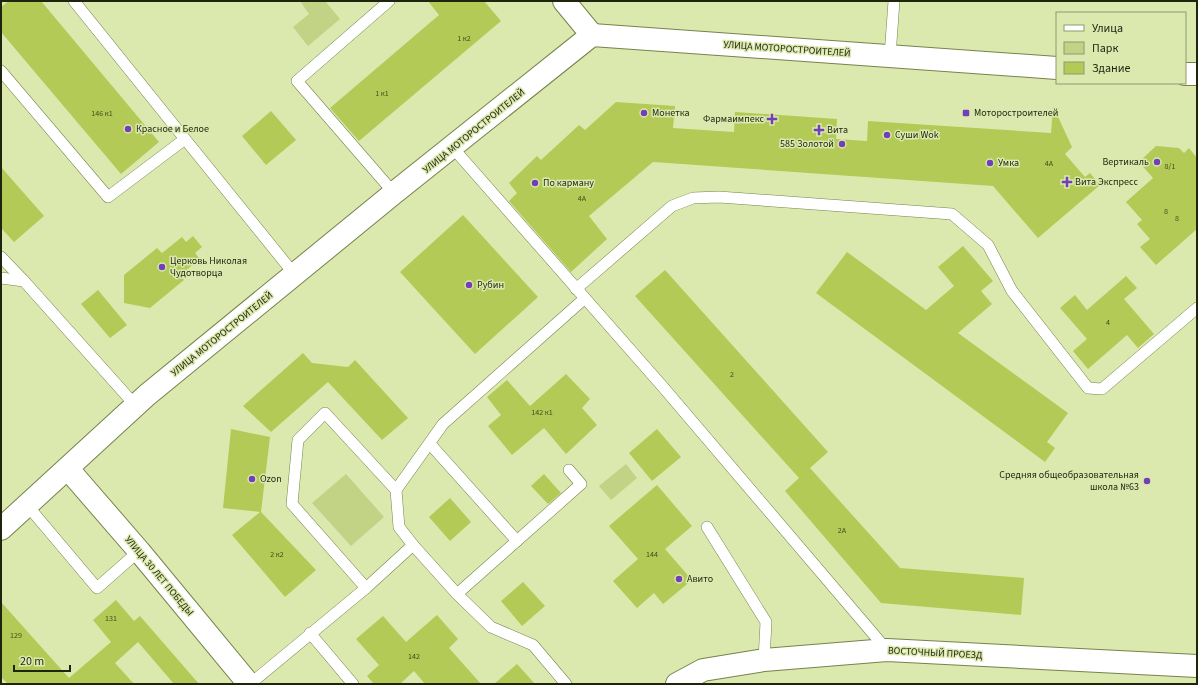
<svg xmlns="http://www.w3.org/2000/svg" width="1198" height="685" viewBox="0 0 1198 685" font-family="'Source Sans 3',sans-serif">
	<style>
		.green { fill: #c2d386 }
		.building { fill: #b3ca56 }
		.lines { fill: none; stroke-linecap: round; stroke-linejoin: round }
		.service-casing { stroke: #76824b; stroke-width: 12 }
		.minor-casing { stroke: #76824b; stroke-width: 24 }
		.tertiary-casing { stroke: #76824b; stroke-width: 24 }
		.service { stroke: #fff; stroke-width: 11 }
		.minor { stroke: #fff; stroke-width: 22 }
		.tertiary { stroke: #fff; stroke-width: 22 }
		.poi-dot { fill: #713fb6; stroke: #dbe9ae; stroke-width: 1.5 }
		.labels { text-anchor: middle; dominant-baseline: central; stroke-width: 3; stroke-linejoin: round; paint-order: stroke }
		.number-label { font-size: 8px; fill: #444e1f }
		.street-label { font-size: 10px; fill: #1f240d; stroke: #dbe9ae }
		.poi-label { font-size: 10px; fill: #1f240d; stroke: #dbe9ae; text-anchor: start }
	</style>
	<rect width="100%" height="100%" fill="#dbe9ae"/>
	<!-- green -->
	<g class="green">
		<polygon points="300,1 325,1 340,19 308,46 293,27 309,14"/>
		<polygon points="626,464 637,478 611,500 599,486"/>
		<polygon points="346,474 384,517 351,546 312,503"/>
	</g>
	<!-- building -->
	<g class="building">
		<polygon points="9,1 41,1 159,142 121,174 1,32 1,7"/>
		<polygon points="428,1 484,1 501,21 359,141 330,108 439,15"/>
		<polygon points="616,102 675,106 673,128 734,132 735,112 837,119 836,139 867,141 868,121 1051,133 1053,106 1072,147 1065,154 1085,177 1090,173 1100,185 1038,238 993,186 653,162 589,216 607,239 571,272 509,201 517,193 509,183 537,156 541,160 579,125 585,130"/>
		<polygon points="271,111 296,140 266,165 242,136"/>
		<polygon points="1156,146 1179,148 1184,153 1189,148 1197,158 1197,229 1156,265 1140,247 1150,239 1137,224 1142,220 1126,202 1153,178 1139,162"/>
		<polygon points="1,167 44,216 14,242 1,228"/>
		<polygon points="463,215 538,297 475,354 400,272"/>
		<polygon points="193,236 202,247 195,253 200,259 180,275 184,280 150,308 124,303 124,275 157,248 162,253 182,237 186,242"/>
		<polygon points="963,246 993,281 981,291 992,304 958,333 1068,413 1047,442 1055,448 1045,462 816,293 847,252 926,310 954,286 938,267"/>
		<polygon points="665,270 828,452 810,468 900,568 1024,578 1021,615 881,603 785,491 799,478 635,296"/>
		<polygon points="1126,276 1137,288 1124,299 1154,334 1138,348 1127,335 1088,369 1073,351 1087,339 1060,308 1075,295 1087,310"/>
		<polygon points="98,290 127,325 110,338 81,304"/>
		<polygon points="303,353 312,363 348,367 355,360 408,418 382,440 328,382 271,432 243,406"/>
		<polygon points="566,374 590,399 582,408 597,425 566,454 544,428 512,455 488,426 501,415 487,397 507,380 530,406"/>
		<polygon points="231,429 270,437 261,512 316,570 285,597 232,535 260,512 223,508"/>
		<polygon points="657,429 681,457 652,481 629,453"/>
		<polygon points="544,474 561,493 548,504 531,486"/>
		<polygon points="657,485 692,526 665,549 692,580 663,604 654,593 637,608 613,581 638,559 609,526"/>
		<polygon points="450,498 471,522 450,541 429,517"/>
		<polygon points="523,582 545,606 522,626 501,601"/>
		<polygon points="116,600 134,621 140,616 199,684 174,684 138,642 115,663 134,684 8,684 1,677 1,602 69,678 111,642 93,620"/>
		<polygon points="437,615 458,639 449,648 481,684 425,684 414,671 400,684 374,684 367,676 379,665 356,639 383,616 406,642"/>
		<polygon points="517,664 535,684 494,684"/>
	</g>
	<g class="lines">
		<defs>
			<g id="service">
				<polyline points="74,1 185,139"/>
				<polyline points="389,1 297,81 394,193"/>
				<polyline points="890,56 894,1"/>
				<polyline points="1,71 108,197 185,139 295,275"/>
				<polyline points="453,148 663,387 887,650"/>
				<polyline points="1,257 24,281"/>
				<polyline points="1,278 24,281 135,405"/>
				<polyline points="576,289 672,206 693,198 719,197 952,214 988,245 1012,291 1088,388 1102,389 1197,308"/>
				<polyline points="430,444 517,541"/>
				<polyline points="27,505 97,588 139,551"/>
				<polyline points="707,527 766,622 764,660"/>
				<polyline points="413,545 457,594 581,484 569,470"/>
				<polyline points="366,588 292,504 298,440 325,413 396,490"/>
				<polyline points="457,594 491,627 533,645 566,684"/>
				<polyline points="310,633 353,684"/>
				<polyline points="250,684 366,588 413,545 399,527 396,490 443,424 584,299"/>
			</g>
			<g id="minor">
				<polyline points="564,1 592,35"/>
				<polyline points="677,684 703,670 764,660 887,650 1197,666"/>
			</g>
			<g id="tertiary">
				<polyline points="1185,74 1197,74"/>
				<polyline points="68,469 139,551 249,684"/>
				<polyline points="1,529 147,395 394,193 592,35 1057,68"/>
			</g>
		</defs>
		<!-- service casing -->
		<use href="#service" class="service-casing"/>
		<!-- minor casing -->
		<use href="#minor" class="minor-casing"/>
		<!-- tertiary casing -->
		<use href="#tertiary" class="tertiary-casing"/>
		<!-- service -->
		<use href="#service" class="service"/>
		<!-- minor -->
		<use href="#minor" class="minor"/>
		<!-- tertiary -->
		<use href="#tertiary" class="tertiary"/>
	</g>
	<!-- markers -->
	<g class="poi-dot">
		<circle cx="644" cy="113" r="4"/>
		<rect x="962" y="109" width="8" height="8" rx="2"/>
		<path d="M770 113h4v4h4v4h-4v4h-4v-4h-4v-4h4z"/>
		<circle cx="128" cy="129" r="4"/>
		<path d="M817 124h4v4h4v4h-4v4h-4v-4h-4v-4h4z"/>
		<circle cx="887" cy="135" r="4"/>
		<circle cx="842" cy="144" r="4"/>
		<circle cx="1157" cy="162" r="4"/>
		<circle cx="990" cy="163" r="4"/>
		<path d="M1065 176h4v4h4v4h-4v4h-4v-4h-4v-4h4z"/>
		<circle cx="535" cy="183" r="4"/>
		<circle cx="162" cy="267" r="4"/>
		<circle cx="469" cy="285" r="4"/>
		<circle cx="252" cy="479" r="4"/>
		<circle cx="1147" cy="481" r="4"/>
		<circle cx="679" cy="579" r="4"/>
	</g>
	<g class="labels">
		<!-- number labels -->
		<g class="number-label">
			<text x="464" y="38">1 к2</text>
			<text x="382" y="93">1 к1</text>
			<text x="102" y="113">146 к1</text>
			<text x="1049" y="163">4А</text>
			<text x="1170" y="166">8/1</text>
			<text x="582" y="198">4А</text>
			<text x="1166" y="211">8</text>
			<text x="1177" y="218">8</text>
			<text x="1108" y="322">4</text>
			<text x="732" y="374">2</text>
			<text x="542" y="412">142 к1</text>
			<text x="842" y="530">2А</text>
			<text x="277" y="554">2 к2</text>
			<text x="652" y="554">144</text>
			<text x="111" y="618">131</text>
			<text x="16" y="635">129</text>
			<text x="414" y="656">142</text>
		</g>
		<!-- street labels -->
		<g class="street-label">
			<text transform="translate(787 49) rotate(4)">УЛИЦА МОТОРОСТРОИТЕЛЕЙ</text>
			<text transform="translate(474 131) rotate(-39)">УЛИЦА МОТОРОСТРОИТЕЛЕЙ</text>
			<text transform="translate(222 334) rotate(-39)">УЛИЦА МОТОРОСТРОИТЕЛЕЙ</text>
			<text transform="translate(159 576) rotate(50)">УЛИЦА 30 ЛЕТ ПОБЕДЫ</text>
			<text transform="translate(935 653) rotate(3)">ВОСТОЧНЫЙ ПРОЕЗД</text>
		</g>
		<!-- poi labels -->
		<g class="poi-label">
			<text x="652" y="113">Монетка</text>
			<text x="974" y="113">Моторостроителей</text>
			<text x="764" y="119" text-anchor="end">Фармаимпекс</text>
			<text x="136" y="129">Красное и Белое</text>
			<text x="827" y="130">Вита</text>
			<text x="895" y="135">Суши Wok</text>
			<text x="834" y="144" text-anchor="end">585 Золотой</text>
			<text x="1149" y="162" text-anchor="end">Вертикаль</text>
			<text x="998" y="163">Умка</text>
			<text x="1075" y="182">Вита Экспресс</text>
			<text x="543" y="183">По карману</text>
			<text x="170" y="261">Церковь Николая<tspan x="170" dy="12">Чудотворца</tspan></text>
			<text x="477" y="285">Рубин</text>
			<text x="1139" y="475" text-anchor="end">Средняя общеобразовательная<tspan x="1139" dy="12">школа №63</tspan></text>
			<text x="260" y="479">Ozon</text>
			<text x="687" y="579">Авито</text>
		</g>
	</g>
	<!-- border -->
	<rect width="1198" height="685" fill="none" stroke="#1f240d" stroke-width="4"/>
	<!-- legend -->
	<rect x="1056" y="12" width="130" height="72" fill="#dbe9ae" stroke="#909a6e"/>
	<rect x="1064" y="25" width="20" height="6" fill="#ffffff" stroke="#909a6e"/>
	<text x="1092" y="32" font-size="12" fill="#1f240d">Улица</text>
	<rect x="1064" y="42" width="20" height="12" fill="#c2d386" stroke="#909a6e"/>
	<text x="1092" y="52" font-size="12" fill="#1f240d">Парк</text>
	<rect x="1064" y="62" width="20" height="12" fill="#b3ca56" stroke="#909a6e"/>
	<text x="1092" y="72" font-size="12" fill="#1f240d">Здание</text>
	<!-- scale -->
	<path d="M14 665v6h56v-6" fill="none" stroke="#1f240d" stroke-width="2"/>
	<text x="20" y="665" font-size="12" fill="#1f240d" stroke="#dbe9ae" stroke-width="3" paint-order="stroke">20 m</text>
</svg>
